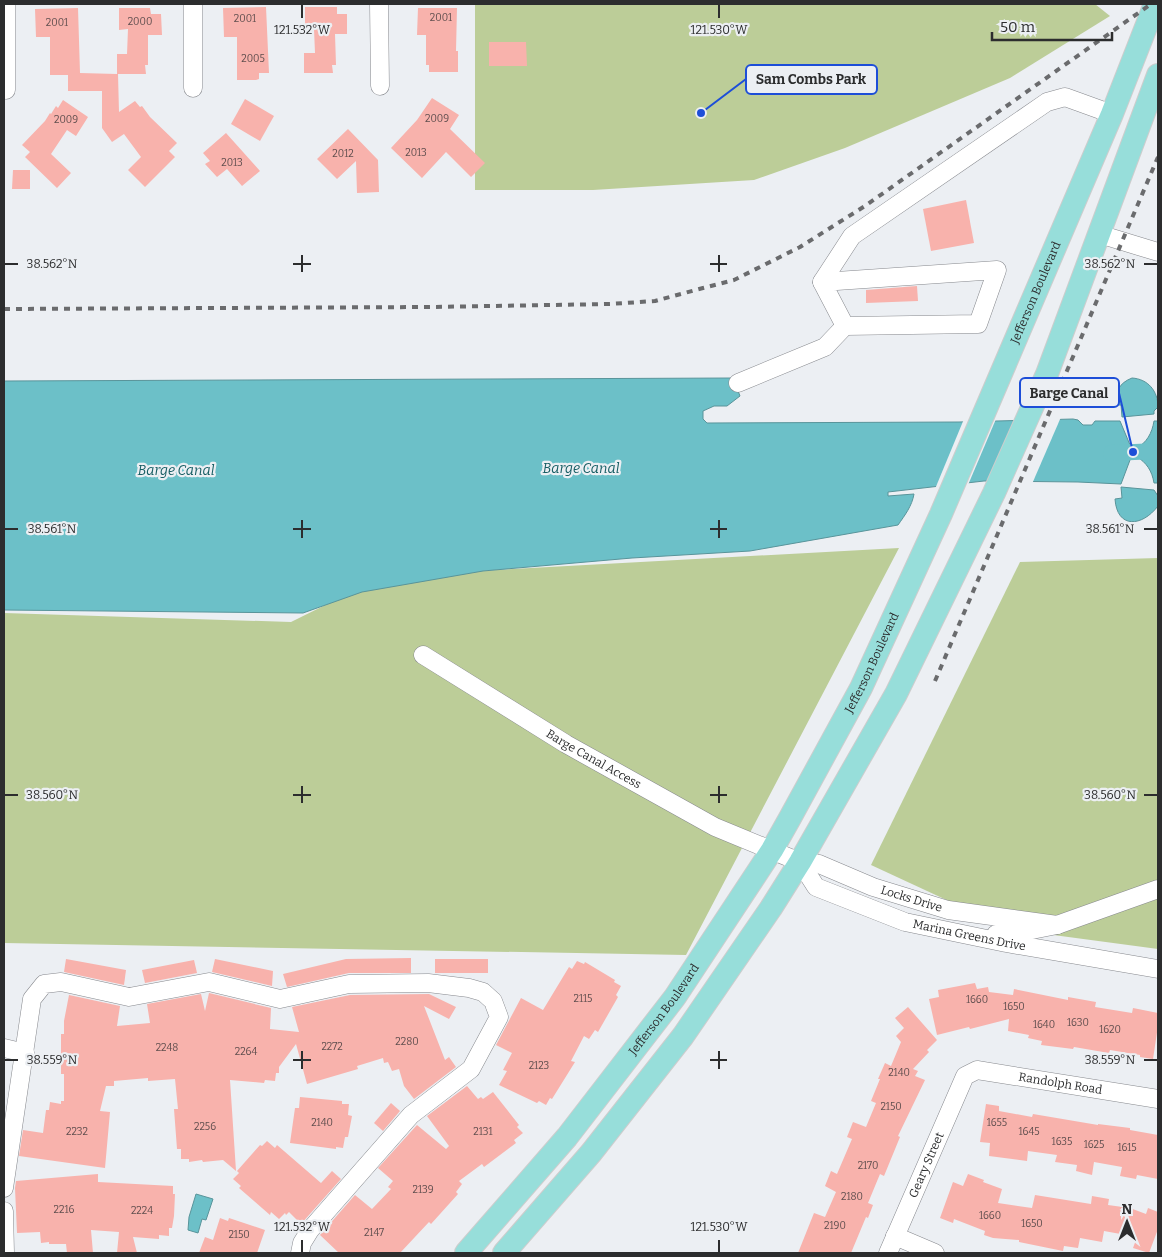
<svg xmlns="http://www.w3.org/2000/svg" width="1162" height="1257" viewBox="0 0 1162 1257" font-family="Bitter,serif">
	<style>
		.green { fill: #bccd98 }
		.water { fill: #6cc0c8; stroke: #59949a }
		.pier { fill: #eceff3 }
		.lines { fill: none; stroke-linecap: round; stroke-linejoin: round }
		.canal { stroke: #6cc0c8; stroke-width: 16 }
		.building { fill: #f8b2ac }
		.minor-casing { stroke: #87898e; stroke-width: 19 }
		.major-casing { stroke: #cccdcd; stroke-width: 24 }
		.minor { stroke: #fff; stroke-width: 18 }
		.major { stroke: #97deda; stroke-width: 22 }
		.rail { stroke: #6a6b6d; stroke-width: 4; stroke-dasharray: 6 6; stroke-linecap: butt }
		.ticks { fill: none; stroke: #2c2d2e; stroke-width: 2 }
		.labels { text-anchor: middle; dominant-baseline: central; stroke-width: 4.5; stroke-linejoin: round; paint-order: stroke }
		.number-label { font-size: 10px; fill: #5f4e4e }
		.street-label { font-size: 12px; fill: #2c2d2e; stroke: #eceff3 }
		.water-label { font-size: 14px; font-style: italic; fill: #175e64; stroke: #eceff3 }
		.ticks-label { font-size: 12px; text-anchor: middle; fill: #2c2d2e; stroke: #eceff3; stroke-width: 4.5; stroke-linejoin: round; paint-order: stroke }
		.leader { fill: none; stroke: #1d4ed8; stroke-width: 2 }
		.callout-dot { fill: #1d4ed8; stroke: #eceff3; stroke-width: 2 }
		.callout { fill: #eceff3; stroke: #1d4ed8; stroke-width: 2 }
		.callout-label { font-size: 14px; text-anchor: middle; font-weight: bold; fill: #2c2d2e }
	</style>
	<rect width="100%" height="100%" fill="#eceff3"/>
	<!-- green -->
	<g class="green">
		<polygon points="475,4 1095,4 1110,16 1010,78 845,148 754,180 593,190 475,190"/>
		<polygon points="899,548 686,955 4,943 4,613 291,622 384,576"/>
		<polygon points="1158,558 1158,949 1009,929 871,865 1020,562"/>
	</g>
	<!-- water -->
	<g class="water">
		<path d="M733,378L740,396L727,406H714L703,411V419L707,423L959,422L1073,419L1078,420L1083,425H1092L1095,421H1120L1133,452L1121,484L1078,482L984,481L888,492V496L914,494C912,506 905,515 898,525L750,551L632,558L483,571L362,592L303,613L4,610V381Z"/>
		<path d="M1132,378C1148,379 1158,391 1158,407L1154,411V414L1122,417L1121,405H1115C1115,392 1119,383 1132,378Z"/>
		<path d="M1154,421H1158V483H1154C1152,471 1147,463 1136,456L1135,449C1147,443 1152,433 1154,421Z"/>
		<path d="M1121,487L1154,490L1158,496V506C1142,527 1117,529 1115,499L1122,498Z"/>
		<polygon points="196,1194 213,1199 206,1220 202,1219 198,1233 188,1230 189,1217"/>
	</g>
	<!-- pier -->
	<g class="pier">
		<polygon points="1061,417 1032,484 987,484 1015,418"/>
		<polygon points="964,419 996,419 968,485 935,489"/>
	</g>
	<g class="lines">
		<!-- canal -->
		<polyline class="canal" points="1111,453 1158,451"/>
	</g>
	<!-- building -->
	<g class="building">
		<polygon points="266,7 269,73 259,73 259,79 256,80 237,80 237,37 224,37 223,8"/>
		<polygon points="305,7 337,7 337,14 347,14 347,34 335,34 336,65 332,65 333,73 304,73 304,53 315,53 314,29 305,29"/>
		<polygon points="78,8 80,73 117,74 117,54 127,54 128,29 119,30 119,8 150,8 151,14 161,14 162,35 148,35 148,65 145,65 146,74 118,74 119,112 135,101 140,107 142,106 150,117 177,143 169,151 175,157 145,187 128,170 141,157 124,134 112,142 102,128 102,91 68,91 68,75 50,75 50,37 36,37 35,9"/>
		<polygon points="418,8 457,8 456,51 458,51 458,72 429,72 429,65 426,65 426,35 417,35"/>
		<polygon points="489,42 526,42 527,66 489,66"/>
		<polygon points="432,98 459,115 450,129 485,163 471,177 446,152 422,178 391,148 417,120"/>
		<polygon points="245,99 274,116 260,141 231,124"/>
		<polygon points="63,100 88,117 76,136 67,130 51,154 71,173 57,188 25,157 30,152 22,145 45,121 50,113 51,114 56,106 58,108"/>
		<polygon points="348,129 378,160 379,192 357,193 356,161 337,179 317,159"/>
		<polygon points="226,133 260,171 242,186 227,169 217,177 205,164 210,161 203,153"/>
		<polygon points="13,170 30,170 30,189 12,189"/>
		<polygon points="966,200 974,243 931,251 923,209"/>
		<polygon points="917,286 918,301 866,303 866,290"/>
		<polygon points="411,958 411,973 349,973 287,987 283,974 346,959"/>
		<polygon points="66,959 126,970 124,985 64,972"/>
		<polygon points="215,959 273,971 272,986 212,972"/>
		<rect x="435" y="959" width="53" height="14"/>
		<polygon points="194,960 197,973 145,983 142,970"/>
		<polygon points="577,961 584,964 585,962 615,980 614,982 621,986 616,995 618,997 598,1032 595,1030 589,1039 584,1036 571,1061 575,1062 552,1099 550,1098 546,1105 539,1101 537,1103 499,1085 507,1071 503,1070 512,1053 496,1045 521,998 543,1010 569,967 572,969"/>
		<polygon points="975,983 977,989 988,987 989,992 1013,995 1014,989 1068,1000 1068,997 1096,1002 1095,1007 1132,1013 1133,1008 1158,1013 1158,1026 1153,1059 1140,1057 1140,1055 1110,1050 1109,1053 1074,1047 1073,1049 1041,1045 1042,1041 1028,1038 1029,1035 1008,1031 1009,1019 970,1029 969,1027 937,1035 929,999 939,997 938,990"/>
		<polygon points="209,993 271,1008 270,1029 299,1032 292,1007 350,995 429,994 456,1007 449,1019 424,1006 445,1060 449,1057 456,1067 414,1099 404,1086 399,1069 392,1071 388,1062 384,1063 383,1058 357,1066 358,1069 307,1084 296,1044 279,1067 279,1073 276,1073 275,1081 265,1080 264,1083 230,1080 236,1171 223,1160 203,1162 202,1160 189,1162 189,1159 181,1159 181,1149 177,1149 174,1109 178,1109 175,1079 148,1081 148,1078 114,1081 114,1086 106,1086 100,1111 110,1112 105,1168 19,1156 23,1130 43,1133 46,1110 49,1110 50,1102 61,1104 61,1101 64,1101 64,1074 61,1074 61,1034 64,1034 64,1021 69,995 120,1006 117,1026 150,1023 147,1004 201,994 205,1011"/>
		<polygon points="908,1007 937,1040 927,1050 929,1052 913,1069 918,1071 915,1076 925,1080 898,1136 900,1137 884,1176 880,1174 868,1203 873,1205 868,1218 866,1217 851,1253 798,1253 814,1213 825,1217 836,1192 825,1186 831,1171 837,1174 852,1139 847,1137 853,1122 866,1127 876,1103 871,1101 880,1079 878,1079 885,1063 891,1066 901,1042 896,1036 904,1028 895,1018"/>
		<polygon points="467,1086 478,1099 481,1097 483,1099 493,1092 519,1125 517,1127 523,1133 514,1140 516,1143 484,1167 482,1164 459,1181 462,1184 456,1192 458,1194 431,1224 429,1222 400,1253 339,1253 320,1235 355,1195 372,1209 391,1189 388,1187 393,1181 378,1168 417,1125 446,1149 449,1146 427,1116"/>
		<polygon points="300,1097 342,1101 342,1104 349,1104 348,1115 352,1116 348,1137 345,1137 343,1148 336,1147 336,1149 290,1143 295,1108 299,1108"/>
		<polygon points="391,1103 400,1111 383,1131 374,1123"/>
		<polygon points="986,1104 999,1106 999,1111 1032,1117 1033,1114 1098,1125 1098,1124 1130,1128 1130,1130 1158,1135 1158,1179 1137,1175 1136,1179 1120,1176 1122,1167 1094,1162 1092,1175 1076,1171 1077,1165 1055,1162 1057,1155 1028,1151 1027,1161 989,1156 990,1143 980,1142"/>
		<polygon points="267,1141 275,1148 277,1145 321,1183 332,1171 341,1179 301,1224 289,1212 286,1215 285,1213 279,1219 271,1212 270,1215 239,1188 241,1186 233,1179 239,1173 237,1171 260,1145 262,1146"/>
		<polygon points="98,1174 98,1182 173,1186 173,1194 175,1194 174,1216 172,1228 169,1228 169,1236 159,1235 159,1239 133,1237 137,1253 117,1253 119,1232 91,1230 93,1253 67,1253 66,1244 49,1244 49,1242 41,1243 40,1232 17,1233 15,1188 16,1181"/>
		<polygon points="968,1174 984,1180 983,1182 1002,1189 998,1203 1032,1208 1035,1195 1091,1204 1092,1196 1109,1199 1108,1205 1130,1208 1146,1214 1148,1208 1158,1212 1158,1229 1149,1253 1133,1248 1137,1237 1104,1231 1102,1242 1080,1238 1078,1248 1064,1246 1063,1251 1019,1242 1019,1240 993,1238 984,1235 985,1231 954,1219 953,1223 940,1218 953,1182 963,1186"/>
		<polygon points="220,1218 228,1221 229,1218 265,1230 257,1253 199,1253 205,1237 213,1240"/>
	</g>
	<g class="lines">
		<defs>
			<g id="minor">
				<polyline points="193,4 193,88"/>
				<polyline points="379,4 380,86"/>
				<polyline points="6,90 6,4"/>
				<polyline points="1099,234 1158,252"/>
				<polygon points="997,270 978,324 845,326 822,282"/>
				<polyline points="822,282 852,236 1047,102 1065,97 1112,114"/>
				<polyline points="738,383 825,347 845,326"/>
				<path id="s1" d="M423,655L566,744L715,827L800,862L819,864L873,887L948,910L1057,925"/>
				<path id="s2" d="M800,862L816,887L905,922L1006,943L1158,969"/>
				<polyline points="996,934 1011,934 1057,925 1158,889"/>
				<polyline points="4,1048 25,1053"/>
				<polyline points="4,1188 32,999 44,984 61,982 129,997 209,982 280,999 349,984 428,983 469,988 483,992 493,1001 499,1017 471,1069 411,1115 310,1230 302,1243 300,1253"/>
				<polyline points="4,1211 5,1253"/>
				<polyline points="895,1236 935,1253"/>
				<path id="s3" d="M888,1253L965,1076L977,1070L1158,1099"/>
			</g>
			<g id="major">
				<path id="s4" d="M466,1253L567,1137L675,997L772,850L790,818L861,688L941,514L1112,114L1155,4"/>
				<polyline points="504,1253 591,1153 683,1036 771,908 800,862 896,694 994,493 1047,374 1158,75"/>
			</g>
		</defs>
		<!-- minor casing -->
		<use href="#minor" class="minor-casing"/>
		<!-- major casing -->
		<use href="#major" class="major-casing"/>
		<!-- minor -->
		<use href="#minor" class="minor"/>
		<!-- major -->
		<use href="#major" class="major"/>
		<!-- rail -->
		<g class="rail">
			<polyline points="4,309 429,307 610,304 655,301 703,288 734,280 800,247 865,206 1151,4"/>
			<polyline points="935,681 1158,157"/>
		</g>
	</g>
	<!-- ticks -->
	<path class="ticks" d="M302,5V18M719,5V18M302,255V272M719,255V272M5,264H18M293,264H311M710,264H727M1144,264H1157M302,520V538M719,520V538M5,529H18M293,529H311M710,529H727M1144,529H1157M302,786V803M719,786V803M5,795H18M293,795H311M710,795H727M1144,795H1157M302,1051V1069M719,1051V1069M5,1060H18M293,1060H311M710,1060H727M1144,1060H1157M302,1240V1252M719,1240V1252"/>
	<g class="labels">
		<!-- number labels -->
		<g class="number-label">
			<text x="441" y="18">2001</text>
			<text x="245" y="19">2001</text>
			<text x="140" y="22">2000</text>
			<text x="57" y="23">2001</text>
			<text x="253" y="59">2005</text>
			<text x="437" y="119">2009</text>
			<text x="66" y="120">2009</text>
			<text x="416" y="153">2013</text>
			<text x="343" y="154">2012</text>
			<text x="232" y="163">2013</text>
			<text x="583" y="999">2115</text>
			<text x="977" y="1000">1660</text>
			<text x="1014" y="1007">1650</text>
			<text x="1078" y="1023">1630</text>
			<text x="1044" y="1025">1640</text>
			<text x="1110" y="1030">1620</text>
			<text x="407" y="1042">2280</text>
			<text x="332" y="1047">2272</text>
			<text x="167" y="1048">2248</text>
			<text x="246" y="1052">2264</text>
			<text x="539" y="1066">2123</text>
			<text x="899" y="1073">2140</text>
			<text x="891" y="1107">2150</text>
			<text x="322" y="1123">2140</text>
			<text x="997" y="1123">1655</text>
			<text x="205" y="1127">2256</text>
			<text x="77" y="1132">2232</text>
			<text x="483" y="1132">2131</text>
			<text x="1029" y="1132">1645</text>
			<text x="1062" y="1142">1635</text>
			<text x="1094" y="1145">1625</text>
			<text x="1127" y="1148">1615</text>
			<text x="868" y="1166">2170</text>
			<text x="423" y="1190">2139</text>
			<text x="852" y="1197">2180</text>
			<text x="64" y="1210">2216</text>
			<text x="142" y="1211">2224</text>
			<text x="990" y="1216">1660</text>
			<text x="1032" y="1224">1650</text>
			<text x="835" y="1226">2190</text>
			<text x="374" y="1233">2147</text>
			<text x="239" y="1235">2150</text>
		</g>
		<!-- street labels -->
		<g class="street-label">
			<text stroke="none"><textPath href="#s4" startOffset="1124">Jefferson Boulevard</textPath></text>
			<text stroke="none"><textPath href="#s4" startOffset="719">Jefferson Boulevard</textPath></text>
			<text stroke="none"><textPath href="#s1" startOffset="200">Barge Canal Access</textPath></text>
			<text stroke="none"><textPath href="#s1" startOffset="549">Locks Drive</textPath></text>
			<text stroke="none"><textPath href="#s2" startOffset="191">Marina Greens Drive</textPath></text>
			<text stroke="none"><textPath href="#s4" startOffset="314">Jefferson Boulevard</textPath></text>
			<text stroke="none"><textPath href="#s3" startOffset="291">Randolph Road</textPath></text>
			<text stroke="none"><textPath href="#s3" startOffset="96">Geary Street</textPath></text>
		</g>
		<!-- water labels -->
		<g class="water-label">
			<text x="581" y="468">Barge Canal</text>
			<text x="176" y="470">Barge Canal</text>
		</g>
	</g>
	<g class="ticks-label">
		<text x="302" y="34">121.532°W</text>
		<text x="719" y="34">121.530°W</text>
		<text x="52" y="268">38.562°N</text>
		<text x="1110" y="268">38.562°N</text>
		<text x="52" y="533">38.561°N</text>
		<text x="1110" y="533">38.561°N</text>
		<text x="52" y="799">38.560°N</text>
		<text x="1110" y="799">38.560°N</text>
		<text x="52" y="1064">38.559°N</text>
		<text x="1110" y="1064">38.559°N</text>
		<text x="302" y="1231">121.532°W</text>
		<text x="719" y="1231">121.530°W</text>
	</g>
	<!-- callouts -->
	<path class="leader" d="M701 113L746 79M1133 452L1119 393"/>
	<g class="callout-dot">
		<circle cx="701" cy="113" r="5"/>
		<circle cx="1133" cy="452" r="5"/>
	</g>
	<g class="callout">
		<rect x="746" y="65" width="131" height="29" rx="5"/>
		<rect x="1020" y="378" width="99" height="29" rx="5"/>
	</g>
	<g class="callout-label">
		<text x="811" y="84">Sam Combs Park</text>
		<text x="1069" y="398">Barge Canal</text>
	</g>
	<!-- border -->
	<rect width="1162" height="1257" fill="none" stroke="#2c2d2e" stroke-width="10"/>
	<!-- north arrow -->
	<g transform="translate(1127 1222)" stroke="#eceff3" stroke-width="4" paint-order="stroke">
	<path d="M0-4L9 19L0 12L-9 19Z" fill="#2c2d2e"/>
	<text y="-8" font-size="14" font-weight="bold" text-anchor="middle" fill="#2c2d2e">N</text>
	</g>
	<!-- scale -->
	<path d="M992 32v8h120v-8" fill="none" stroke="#2c2d2e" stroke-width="2.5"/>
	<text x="1000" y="32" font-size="15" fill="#2c2d2e" stroke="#eceff3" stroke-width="4" paint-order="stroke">50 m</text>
</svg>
